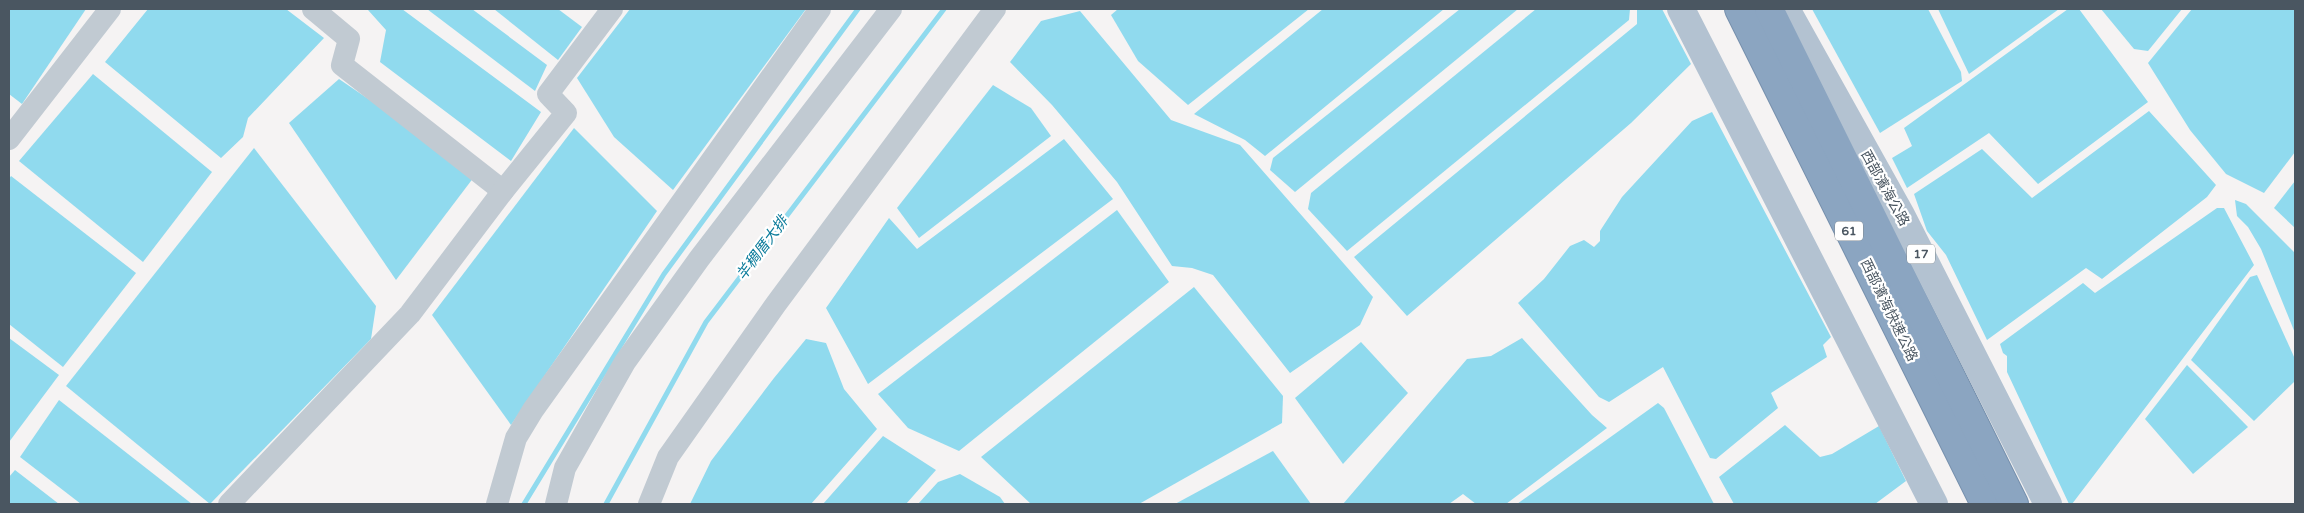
<svg xmlns="http://www.w3.org/2000/svg" width="2304" height="513" viewBox="0 0 2304 513" font-family="'Varela Round','Noto Sans TC',sans-serif">
	<style>
		.water { fill: #90daee }
		.lines { fill: none; stroke-linecap: round; stroke-linejoin: round }
		.stream { stroke: #90daee; stroke-width: 5 }
		.highway-casing { stroke: #7690ad; stroke-width: 30 }
		.minor { stroke: #c1cad2; stroke-width: 22 }
		.major { stroke: #b3c2d1; stroke-width: 28 }
		.highway { stroke: #8ba5c1; stroke-width: 28 }
		.labels { text-anchor: middle; dominant-baseline: central; stroke-width: 4.5; stroke-linejoin: round; paint-order: stroke }
		.shield { fill: #fff; stroke: #808990; stroke-width: 1 }
		.shield-label { font-size: 12px; font-weight: bold; fill: #4a5661 }
		.street-label { font-size: 14px; fill: #4a5661; stroke: #fff }
		.water-label { font-size: 15px; font-style: italic; fill: #0c7c9b; stroke: #fff }
	</style>
	<rect width="100%" height="100%" fill="#f5f3f3"/>
	<!-- water -->
	<g class="water">
		<polygon points="9,9 86,9 22,104 9,94"/>
		<polygon points="148,9 286,9 324,38 248,118 243,137 221,158 105,62"/>
		<polygon points="402,9 541,112 511,161 380,62 386,30 368,10"/>
		<polygon points="427,9 472,9 547,65 535,91"/>
		<polygon points="494,9 558,9 582,27 558,60"/>
		<polygon points="630,9 806,9 673,190 614,137 577,78"/>
		<polygon points="1118,9 1309,9 1188,105 1138,61 1111,15"/>
		<polygon points="1323,9 1444,9 1265,156 1245,140 1194,114"/>
		<polygon points="1460,9 1518,9 1295,192 1270,170 1273,158"/>
		<polygon points="1536,9 1630,9 1629,20 1347,251 1308,209 1311,193"/>
		<polygon points="1637,9 1662,9 1691,64 1631,123 1407,316 1354,257 1637,24"/>
		<polygon points="1812,9 1928,9 1961,72 1962,81 1880,133"/>
		<polygon points="1938,9 2059,9 1969,74"/>
		<polygon points="2068,9 2079,9 2148,102 2038,184 1989,133 1907,188 1892,158 1912,146 1904,128"/>
		<polygon points="2101,9 2182,9 2148,51 2134,49"/>
		<polygon points="2192,9 2295,9 2295,152 2264,193 2226,174 2190,130 2148,63"/>
		<polygon points="1080,11 1171,120 1240,145 1373,297 1360,325 1290,373 1213,275 1192,268 1172,266 1117,182 1052,105 1010,62 1041,21"/>
		<polygon points="93,74 212,172 143,262 19,161"/>
		<polygon points="339,79 477,173 396,280 289,123"/>
		<polygon points="993,85 1031,108 1051,136 919,238 897,208"/>
		<polygon points="2149,111 2216,185 2207,197 2102,279 2086,268 1987,340 1946,255 1927,231 1914,194 1982,149 2032,198"/>
		<polygon points="1712,112 1831,337 1823,345 1827,357 1771,393 1778,408 1716,459 1710,458 1663,367 1609,402 1599,397 1518,303 1544,279 1570,246 1584,240 1594,247 1600,241 1600,231 1622,197 1692,121"/>
		<polygon points="574,128 657,211 511,425 432,315"/>
		<polygon points="1064,139 1113,199 868,384 826,308 889,218 917,249"/>
		<polygon points="254,148 376,306 371,339 210,504 66,386"/>
		<polygon points="11,176 136,273 63,367 9,324 9,179"/>
		<polygon points="2295,181 2295,228 2274,208"/>
		<polygon points="2235,200 2246,204 2295,253 2295,333 2261,249 2248,227 2237,216"/>
		<polygon points="2217,208 2224,208 2254,265 2072,504 2069,504 2007,372 2007,356 2003,353 2000,344 2083,283 2095,293"/>
		<polygon points="1117,210 1169,282 959,451 908,428 878,394"/>
		<polygon points="2257,275 2295,359 2295,381 2254,421 2191,360 2250,277"/>
		<polygon points="1194,287 1283,396 1282,423 1139,504 1031,504 981,457"/>
		<polygon points="9,338 59,375 9,442"/>
		<polygon points="1522,338 1592,415 1607,428 1506,504 1476,504 1463,494 1449,504 1343,504 1467,359 1491,356"/>
		<polygon points="806,339 826,343 844,389 877,429 811,504 690,504 711,461 774,378"/>
		<polygon points="1361,342 1408,393 1343,464 1295,398"/>
		<polygon points="2187,365 2248,427 2193,474 2145,419"/>
		<polygon points="59,400 192,504 81,504 20,457"/>
		<polygon points="1658,403 1664,408 1714,504 1517,504"/>
		<polygon points="1785,425 1820,457 1832,454 1879,426 1906,481 1875,504 1734,504 1719,477"/>
		<polygon points="883,436 936,470 906,504 823,504"/>
		<polygon points="1273,451 1311,504 1175,504"/>
		<polygon points="15,470 59,504 9,504 9,477"/>
		<polygon points="960,474 1000,497 1005,504 918,504 938,482"/>
	</g>
	<g class="lines">
		<!-- stream -->
		<g class="stream">
			<polyline points="524,504 664,274 858,9"/>
			<polyline points="606,504 706,322 944,9"/>
		</g>
		<defs>
			<g id="highway">
				<polyline points="1739,9 1985,504"/>
				<polyline points="1769,9 2014,504"/>
			</g>
		</defs>
		<!-- highway casing -->
		<use href="#highway" class="highway-casing"/>
		<!-- minor -->
		<g class="minor">
			<polyline points="313,9 349,39 342,65 503,191"/>
			<polyline points="9,139 110,9"/>
			<polyline points="229,504 410,314 503,191 566,113 548,94 612,9"/>
			<polyline points="497,504 516,438 533,410 820,9"/>
			<polyline points="556,504 565,468 625,362 699,259 891,9"/>
			<polyline points="649,504 668,457 776,304 995,9"/>
		</g>
		<!-- major -->
		<g class="major">
			<polyline points="1681,9 1934,504"/>
			<polyline points="1786,9 1901,215 2048,504"/>
		</g>
		<!-- highway -->
		<use href="#highway" class="highway"/>
	</g>
	<g class="labels">
		<!-- shield labels -->
		<g class="shield">
			<rect x="1835" y="221.5" width="28" height="19" rx="4"/>
			<rect x="1907" y="244.5" width="28" height="19" rx="4"/>
		</g>
		<g class="shield-label">
			<text x="1849" y="231">61</text>
			<text x="1921" y="254">17</text>
		</g>
		<!-- street labels -->
		<g class="street-label">
			<text transform="translate(1885 188) rotate(61)">西部濱海公路</text>
			<text transform="translate(1889 310) rotate(64)">西部濱海快速公路</text>
		</g>
		<!-- water labels -->
		<g class="water-label">
			<text transform="translate(762 248) rotate(-53)">羊稠厝大排</text>
		</g>
	</g>
	<!-- border -->
	<rect width="2304" height="513" fill="none" stroke="#4a5661" stroke-width="20"/>
</svg>
